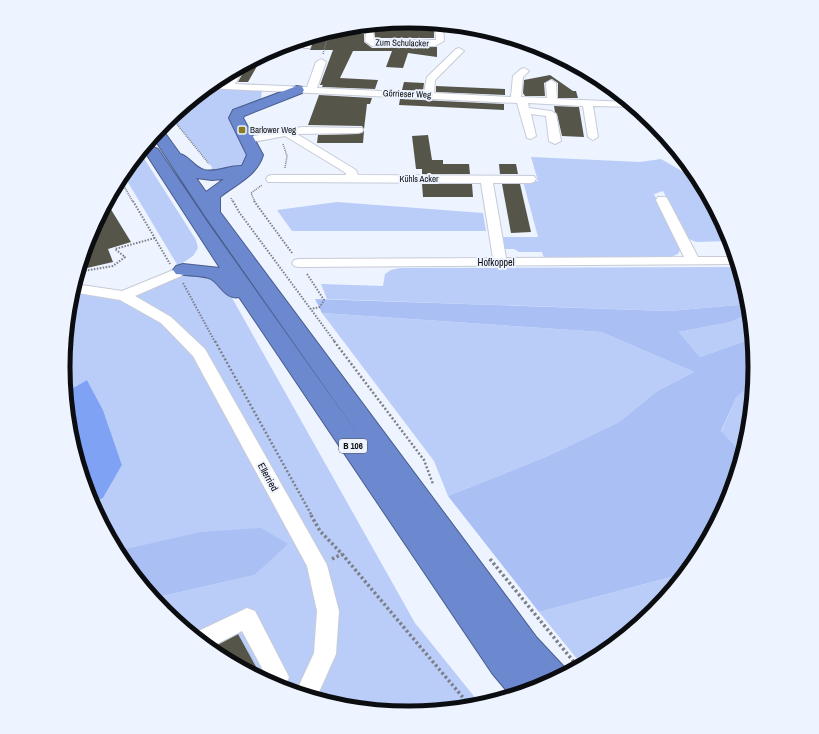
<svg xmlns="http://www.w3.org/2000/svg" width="819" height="734" viewBox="0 0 819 734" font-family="'Archivo Narrow',sans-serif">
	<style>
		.green { fill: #bacdf9 }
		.forest { fill: #aac0f4 }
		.water { fill: #7fa2f5 }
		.building { fill: #56554a }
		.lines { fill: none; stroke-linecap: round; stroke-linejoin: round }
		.minor-casing { stroke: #c6cbd7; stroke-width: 2 }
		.highway-casing { stroke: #4a5e8c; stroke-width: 2 }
		.path-far3 { stroke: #7b7f86; stroke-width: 1.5; stroke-dasharray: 1 1; stroke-linecap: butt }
		.path-far2 { stroke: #7b7f86; stroke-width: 2; stroke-dasharray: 1.5 1.5; stroke-linecap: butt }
		.path-far1 { stroke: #7b7f86; stroke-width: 2.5; stroke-dasharray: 2 2; stroke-linecap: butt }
		.path { stroke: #7b7f86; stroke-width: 3.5; stroke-dasharray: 2.5 2.5; stroke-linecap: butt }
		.minor { fill: #fff; fill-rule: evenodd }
		.highway { fill: #6c89cf; fill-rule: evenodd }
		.poi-dot { fill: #8b7b21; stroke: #edf3ff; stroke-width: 1.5 }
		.labels { text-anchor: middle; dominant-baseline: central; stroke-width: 4; stroke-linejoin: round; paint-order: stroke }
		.far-street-label { font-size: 9px; fill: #0b0d10; stroke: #edf3ff }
		.far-poi-label { font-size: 9px; fill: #0b0d10; stroke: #edf3ff; text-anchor: start }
		.shield { fill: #edf3ff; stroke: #4f5258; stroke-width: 1 }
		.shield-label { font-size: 9px; font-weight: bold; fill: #0b0d10 }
		.street-label { font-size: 10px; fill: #0b0d10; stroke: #edf3ff }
		.rim { fill: none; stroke: #0b0d10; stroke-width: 5 }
	</style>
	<rect width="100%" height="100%" fill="#edf3ff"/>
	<!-- green -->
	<g class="green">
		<polygon points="209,86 262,88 261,103 243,110 242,130 250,166 211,175 212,167 171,117"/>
		<polygon points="140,152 196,240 198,248 193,256 178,266 123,174"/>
		<polygon points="531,157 640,162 661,159 699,181 714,205 731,241 696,242 687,238 663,191 654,194 680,250 678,254 671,257 544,258 542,252 519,252 514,249 504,249 502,237 538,237 523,181 538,181"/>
		<polygon points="337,202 483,213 486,231 292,231 277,210"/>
		<polygon points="739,267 749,304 669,311 327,299 321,284 383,286 385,274 391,270 400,268"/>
		<path d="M177,273L207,275L227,289L415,623L481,705L409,713L342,706L277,687L217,655L165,611L154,598L255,575L287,544L117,551L92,503L103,498L122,465L103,410L87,380L66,392C63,361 64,318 74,288L124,296Z"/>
		<polygon points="322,313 601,332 694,372 657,391 619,422 548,456 448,496 434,461"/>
		<polygon points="750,313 754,347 745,341 700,357 679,332 731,322"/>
		<polygon points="754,382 749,435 743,455 721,432 736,398"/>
		<polygon points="686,573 654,612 602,655 582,665 539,612"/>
	</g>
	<!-- forest -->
	<g class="forest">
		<polygon points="315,299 669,311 749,304 750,313 731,322 679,332 700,357 745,341 754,347 755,367 754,382 736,398 721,431 743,455 729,500 697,559 686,573 539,612 448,496 548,456 619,422 657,391 694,372 601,332 322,313"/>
		<polygon points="261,528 288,544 255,575 154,598 122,559 117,551 201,532"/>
	</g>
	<!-- water -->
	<polygon class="water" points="87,380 103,410 122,465 103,498 92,503 70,434 66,392"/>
	<!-- building -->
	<g class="building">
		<polygon points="404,22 434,23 434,38 375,38 374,28 379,28 380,24"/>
		<polygon points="335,31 364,34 364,42 372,48 437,47 437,57 408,53 403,68 386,67 392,51 353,51 340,78 378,80 375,89 322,87 323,85 320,85 333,50 310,50 314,38 313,36 319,35 335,35"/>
		<polygon points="264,54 248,82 238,82 245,69 245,64"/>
		<polygon points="550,75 573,91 576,91 578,98 558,98 558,83 552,79 544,83 545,96 525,96 523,93 524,80"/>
		<polygon points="404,82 424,83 423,91 402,90"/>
		<polygon points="436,86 505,89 505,95 436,92"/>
		<polygon points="319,95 372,98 370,104 367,104 364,129 362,126 308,125"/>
		<polygon points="400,99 504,104 504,110 399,105"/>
		<polygon points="554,106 579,107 584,137 562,136 557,114 555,112"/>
		<polygon points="364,131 363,143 317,143 318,135 358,134"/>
		<polygon points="428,135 432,160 443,160 443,164 469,164 470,174 422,174 422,169 416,169 412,136"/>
		<polygon points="499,164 516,164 518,174 500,174"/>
		<polygon points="422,184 472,184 473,197 423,197"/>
		<polygon points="502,184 520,184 531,232 511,233"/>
		<polygon points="107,203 131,242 108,249 113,262 87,268 82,260 90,234"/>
		<polygon points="238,634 260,674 258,676 217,655 210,649"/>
	</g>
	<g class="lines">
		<defs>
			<g id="minor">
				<polygon points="435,24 443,24 444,41 435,46 372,46 365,41 366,33 337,29 362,26 373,29 374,40 436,40"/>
				<polygon points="312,37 313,38 310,48 304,48 303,46 304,39"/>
				<polygon points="459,48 464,51 435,80 434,93 511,97 513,76 521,69 524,68 529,71 523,77 521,97 547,98 546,83 551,80 556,83 557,99 629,102 636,107 593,106 598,137 593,140 588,137 583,106 528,103 529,108 551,111 556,114 561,141 555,144 549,141 546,116 531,114 536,136 531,139 527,138 517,103 206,88 213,83 226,84 233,71 242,66 244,68 235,84 307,87 316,62 321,59 326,62 317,88 424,93 427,77 456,49"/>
				<polygon points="302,127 362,128 363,130 362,132 358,133 297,134 356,170 358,175 534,176 536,179 534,182 530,183 493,183 506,258 684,257 656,200 658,197 666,197 668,200 698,257 735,257 738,264 299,267 294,266 292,263 294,260 299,259 493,258 481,183 268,182 266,179 268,176 272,175 346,175 346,173 285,136 248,143 243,140 248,137"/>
				<polygon points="183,266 188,267 190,270 188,273 135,296 171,317 205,349 327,565 339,611 336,654 316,699 296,692 314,653 317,611 307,566 193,356 161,323 120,300 72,292 75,284 122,291"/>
				<polygon points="247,608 255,611 289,677 286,685 280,688 259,677 264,672 242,631 209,648 192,634"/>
			</g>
			<path id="highway" d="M297,86L302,87L304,90L302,93L244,116L243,118L263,155C257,176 236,184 220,197V212L537,638L566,669L568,673L542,687L511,696L492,673L239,297C226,300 221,285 211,279C205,275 185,276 176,274L173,270L176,266L183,264L220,268L145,152L148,149L153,147L158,149L210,226L364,443L205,216L153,137L160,128L162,129L180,154C190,157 194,167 204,170C217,173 229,165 242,166L247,155L229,118L233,110ZM196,178L212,180L224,179L206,192Z"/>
		</defs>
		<!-- minor casing -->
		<use href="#minor" class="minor-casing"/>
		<!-- highway casing -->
		<use href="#highway" class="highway-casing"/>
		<!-- path-far3 -->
		<g class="path-far3">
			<polyline points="323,54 329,32"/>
			<polyline points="171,117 209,164"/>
			<polyline points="283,144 287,156 285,168"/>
			<polyline points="120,179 133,202"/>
			<polyline points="231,198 233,202"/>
			<polyline points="255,202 251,193 262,185"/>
		</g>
		<!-- path-far2 -->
		<g class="path-far2">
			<polyline points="133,201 170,264"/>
			<polyline points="233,201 239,212 335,342"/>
			<polyline points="254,201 292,253"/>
			<polyline points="80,268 84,271 113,266 125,257 115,249 155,238"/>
			<polyline points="78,272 84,271"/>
			<polyline points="307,274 324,300 320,307 311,309"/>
			<polyline points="183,283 215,342"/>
		</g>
		<!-- path-far1 -->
		<g class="path-far1">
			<polyline points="215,341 312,516"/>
			<polyline points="334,341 424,460 433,484"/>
		</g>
		<!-- path -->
		<g class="path">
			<polyline points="311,515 320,531 342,554 471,707"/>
			<polyline points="332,559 342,554"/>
			<polyline points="490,559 578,667"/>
		</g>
		<!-- minor -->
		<use href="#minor" class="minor"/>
		<!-- highway -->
		<use href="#highway" class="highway"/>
	</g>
	<!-- markers -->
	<rect class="poi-dot" x="238" y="126" width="8" height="8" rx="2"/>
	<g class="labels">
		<!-- far-street labels -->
		<g class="far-street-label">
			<text transform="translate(402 43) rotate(1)">Zum Schulacker</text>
			<text transform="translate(407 94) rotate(2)">Görrieser Weg</text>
			<text x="419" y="179">Kühls Acker</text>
		</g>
		<!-- far-poi labels -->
		<g class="far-poi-label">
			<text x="250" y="130">Barlower Weg</text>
		</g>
		<!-- shield labels -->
		<rect class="shield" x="339" y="439" width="28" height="14" rx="3"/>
		<g class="shield-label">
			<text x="353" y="446">B 106</text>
		</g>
		<!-- street labels -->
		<g class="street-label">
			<text x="496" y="262">Hofkoppel</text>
			<text transform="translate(268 477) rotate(61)">Ellerried</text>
		</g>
	</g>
	<!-- crop -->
	<path d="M0 0H819V734H0ZM70 367a339 339 0 1 1 678 0a339 339 0 1 1-678 0Z" fill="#edf3ff" fill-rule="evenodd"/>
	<path class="rim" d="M70 367a339 339 0 1 1 678 0a339 339 0 1 1-678 0Z"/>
</svg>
